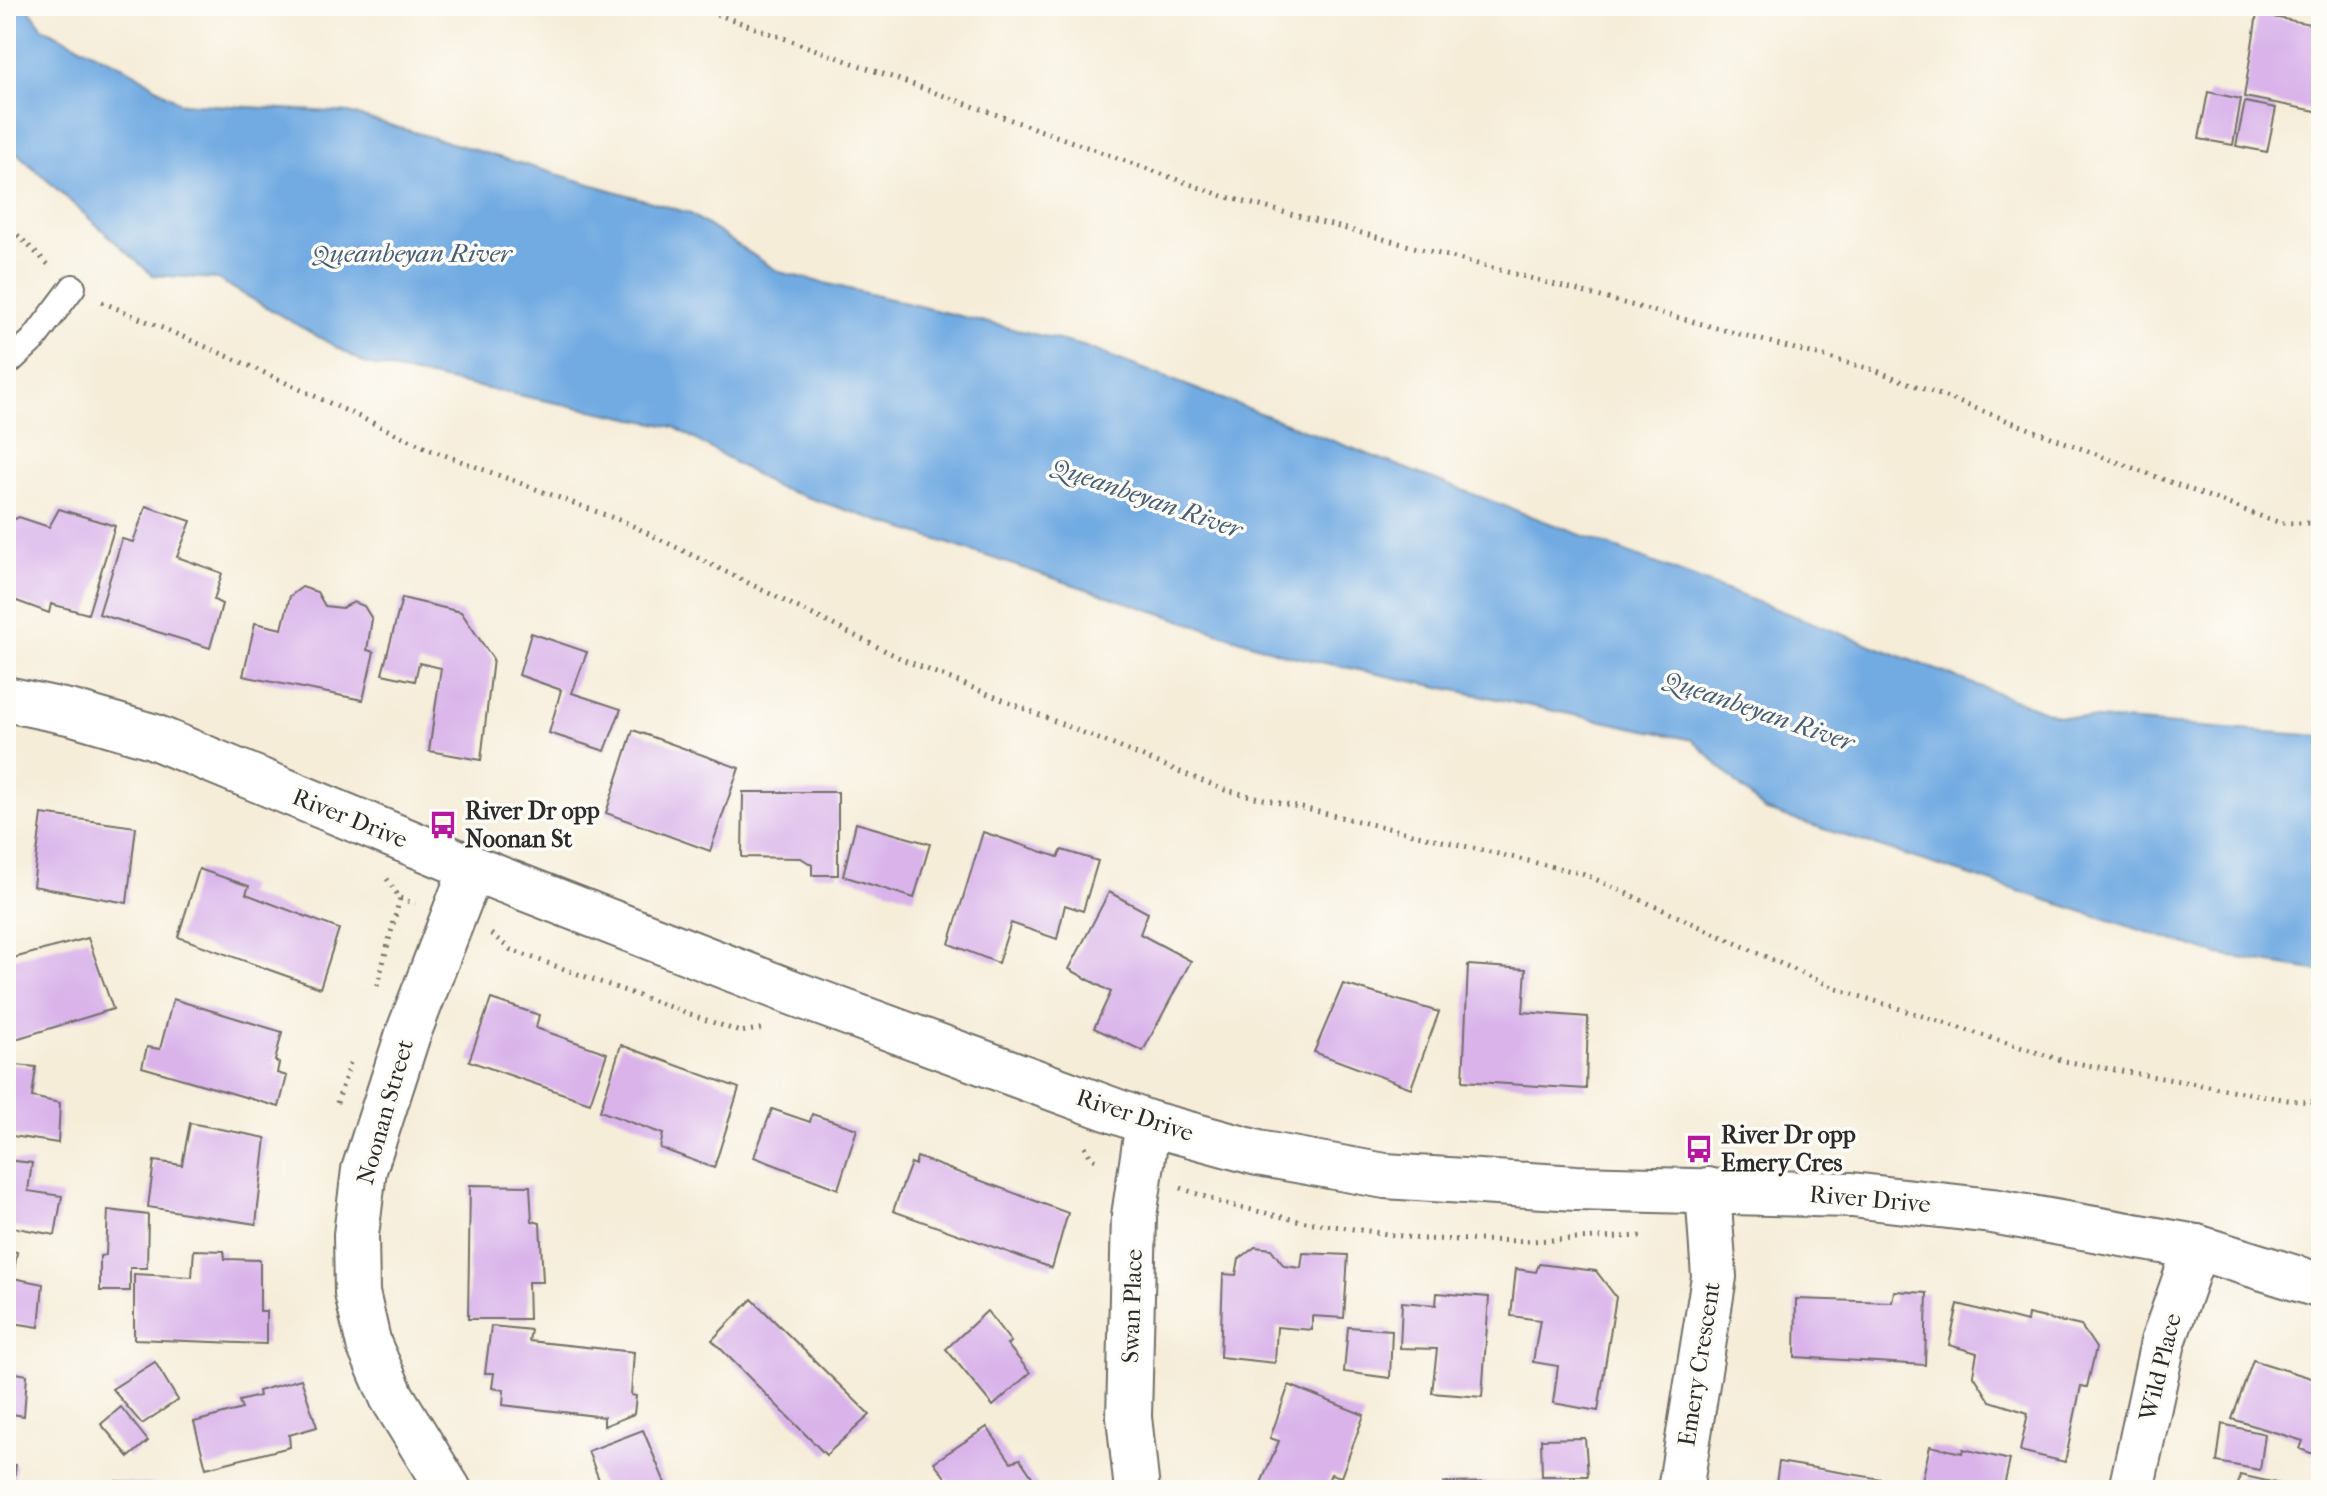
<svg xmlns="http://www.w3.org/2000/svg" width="2327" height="1496" viewBox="0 0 2327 1496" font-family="'IM FELL French Canon',serif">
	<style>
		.water { fill: #72abe2; stroke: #4e6b86; stroke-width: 2 }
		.building { fill: #d9b3ea }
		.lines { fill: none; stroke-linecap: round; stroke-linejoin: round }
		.service-casing { stroke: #726f68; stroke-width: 28 }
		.minor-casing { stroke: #726f68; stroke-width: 48 }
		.tertiary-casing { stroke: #726f68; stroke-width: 48 }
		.path { stroke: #726f68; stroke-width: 5; stroke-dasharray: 2 6; stroke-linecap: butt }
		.service { stroke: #fff; stroke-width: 24 }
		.minor { stroke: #fff; stroke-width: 44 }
		.tertiary { stroke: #fff; stroke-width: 44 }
		.labels { text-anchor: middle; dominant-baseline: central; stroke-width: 7; stroke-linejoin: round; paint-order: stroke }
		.poi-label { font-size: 24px; font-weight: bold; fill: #2b2b2b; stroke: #fdfcf7; text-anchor: start }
		.street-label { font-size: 24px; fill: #2b2b2b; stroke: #fdfcf7 }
		.water-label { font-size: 26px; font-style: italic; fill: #475e74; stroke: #fdfcf7 }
	</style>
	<rect width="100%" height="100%" fill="#fdfcf7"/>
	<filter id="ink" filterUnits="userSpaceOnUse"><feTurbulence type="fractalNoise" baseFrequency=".0125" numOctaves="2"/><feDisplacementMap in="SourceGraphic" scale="16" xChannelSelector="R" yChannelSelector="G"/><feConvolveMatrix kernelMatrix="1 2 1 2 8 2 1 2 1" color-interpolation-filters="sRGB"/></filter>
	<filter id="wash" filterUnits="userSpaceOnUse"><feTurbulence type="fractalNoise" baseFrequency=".006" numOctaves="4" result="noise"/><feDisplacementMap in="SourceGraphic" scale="32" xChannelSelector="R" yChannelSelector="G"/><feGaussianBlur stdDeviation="1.8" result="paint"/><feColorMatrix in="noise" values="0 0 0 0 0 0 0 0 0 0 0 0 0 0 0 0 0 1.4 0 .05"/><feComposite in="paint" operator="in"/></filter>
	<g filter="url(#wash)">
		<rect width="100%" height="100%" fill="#f6edd9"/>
		<!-- water -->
		<polygon class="water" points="6,6 27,6 43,28 134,72 180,103 349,113 689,213 779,272 1083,346 2058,716 2321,736 2321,971 2219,955 1764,810 1693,740 1287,655 776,487 674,427 366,364 217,279 152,275 6,143"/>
		<g id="blocks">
			<!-- building -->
			<g class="building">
				<polygon points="2257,14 2321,26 2321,112 2244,97"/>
				<polygon points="2208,92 2241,99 2233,145 2199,139"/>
				<polygon points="2245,102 2276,108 2267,152 2236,146"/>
				<polygon points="146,506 191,521 177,557 222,573 214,600 222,604 210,648 99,614 122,539 133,542"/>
				<polygon points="59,509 115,526 88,614 51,604 49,613 6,597 6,523 19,517 49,527"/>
				<polygon points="302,587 317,592 325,606 342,608 354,602 364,606 372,619 367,650 374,652 363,700 243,676 255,623 282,629 290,596"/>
				<polygon points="402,598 461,612 493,659 481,760 429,751 441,668 419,663 415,681 382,674"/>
				<polygon points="531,633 587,652 572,693 621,709 605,751 549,733 561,690 519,675"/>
				<polygon points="633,730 739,768 710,851 606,813"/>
				<polygon points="743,792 838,792 838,875 812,875 812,865 801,858 742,857"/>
				<polygon points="42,814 136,827 127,903 33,886"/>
				<polygon points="856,823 930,844 914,898 843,876"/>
				<polygon points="983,832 1058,857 1062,850 1098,861 1083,911 1065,905 1057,939 1011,923 998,963 949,944"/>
				<polygon points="199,869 249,886 246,894 339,929 320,988 178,937"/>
				<polygon points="1109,892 1148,913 1140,934 1191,961 1143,1051 1094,1028 1111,992 1069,969"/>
				<polygon points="88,938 113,1009 16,1039 6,1032 6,995 8,994 6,960"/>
				<polygon points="1468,965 1526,969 1523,1012 1588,1017 1586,1089 1463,1081"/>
				<polygon points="1343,984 1439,1012 1411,1088 1314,1052"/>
				<polygon points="173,999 282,1032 275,1061 279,1063 277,1073 287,1076 279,1107 142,1067 147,1047 160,1049"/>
				<polygon points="491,999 539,1015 536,1028 607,1053 590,1103 469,1061"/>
				<polygon points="621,1045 739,1088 714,1168 660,1148 663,1134 600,1111"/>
				<polygon points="6,1064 36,1067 32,1097 60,1103 58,1143 6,1135"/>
				<polygon points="772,1109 810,1122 812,1114 857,1129 838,1189 754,1157"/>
				<polygon points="190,1123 266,1138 256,1224 148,1207 154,1161 182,1165"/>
				<polygon points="917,1157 1068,1213 1052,1268 893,1211 911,1163 915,1165"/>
				<polygon points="6,1160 32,1163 28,1191 62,1196 55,1235 6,1226"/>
				<polygon points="470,1185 530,1186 532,1221 540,1223 543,1282 528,1282 529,1319 468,1319"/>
				<polygon points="108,1210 148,1215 147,1268 130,1268 130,1291 100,1291 100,1256 106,1255"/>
				<polygon points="1255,1247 1271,1249 1284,1266 1301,1268 1303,1253 1348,1255 1344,1318 1312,1316 1312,1330 1277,1327 1275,1363 1220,1357 1223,1274 1236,1275 1239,1259"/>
				<polygon points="6,1250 17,1252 13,1278 43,1284 39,1327 6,1322"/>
				<polygon points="194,1250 224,1251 225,1259 260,1260 260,1311 266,1311 266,1344 134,1339 134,1274 192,1277"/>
				<polygon points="1539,1264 1596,1271 1616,1297 1598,1411 1553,1403 1558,1366 1533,1362 1540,1320 1511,1316 1516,1269 1536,1272"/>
				<polygon points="1894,1291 1927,1293 1925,1365 1795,1357 1796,1299 1892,1302"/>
				<polygon points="1437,1293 1489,1297 1482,1397 1432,1393 1437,1349 1400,1348 1402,1302 1436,1305"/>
				<polygon points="752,1299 870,1415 826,1455 712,1340"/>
				<polygon points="1958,1304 2027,1322 2028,1314 2081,1326 2096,1348 2087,1387 2081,1386 2065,1462 2020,1451 2028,1413 1990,1401 1973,1374 1977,1353 1949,1345"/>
				<polygon points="987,1311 1011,1342 1007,1344 1030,1373 993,1406 946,1349"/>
				<polygon points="491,1326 531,1330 529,1341 634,1352 631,1395 636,1396 634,1414 604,1426 604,1417 503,1405 504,1390 492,1388 494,1373 485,1373"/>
				<polygon points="1348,1327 1392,1330 1390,1378 1344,1372"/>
				<polygon points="2253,1360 2321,1381 2321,1457 2300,1449 2303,1441 2232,1419"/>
				<polygon points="155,1362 178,1400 142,1424 112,1389"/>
				<polygon points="6,1371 27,1375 24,1416 6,1413"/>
				<polygon points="301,1379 317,1427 289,1435 290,1447 206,1468 194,1422 242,1409 239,1401 259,1396 258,1391"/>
				<polygon points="1289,1385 1364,1415 1341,1477 1331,1474 1324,1490 1281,1490 1261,1483 1279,1441 1270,1438"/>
				<polygon points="121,1407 148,1441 129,1457 101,1424"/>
				<polygon points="2222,1424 2265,1434 2260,1470 2217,1462"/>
				<polygon points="987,1427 1011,1462 1020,1459 1041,1490 948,1490 952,1487 934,1462"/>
				<polygon points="643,1430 668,1490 603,1490 588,1451"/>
				<polygon points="1585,1438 1588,1476 1542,1476 1541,1439"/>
				<polygon points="1930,1446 1962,1453 1963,1449 2010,1460 2003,1490 1944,1490 1921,1485"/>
				<polygon points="1779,1462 1887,1480 1886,1490 1775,1490"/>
				<polygon points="6,1463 16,1465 12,1490 6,1490"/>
				<polygon points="2240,1475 2285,1485 2284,1490 2237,1490"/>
				<polygon points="116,1481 159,1485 159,1490 114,1490"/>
				<polygon points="1566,1481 1567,1490 1444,1490 1444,1483"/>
			</g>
		</g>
	</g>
	<g filter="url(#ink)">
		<use href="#blocks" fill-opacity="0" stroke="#726f68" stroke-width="2"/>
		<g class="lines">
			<defs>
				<polyline id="service" points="6,365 33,340 73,287"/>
				<g id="minor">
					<polyline points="449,1490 392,1397 369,1345 357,1293 356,1235 364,1170 408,1034 472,868"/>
					<polyline points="1137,1490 1129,1417 1134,1216 1148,1123"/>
					<polyline points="1680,1490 1714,1277 1708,1190"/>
					<polyline points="2131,1490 2163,1342 2196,1247"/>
				</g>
				<polyline id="tertiary" points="6,699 73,713 152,736 472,868 796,994 1148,1123 1258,1153 1385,1176 1576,1188 1852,1195 1992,1211 2196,1247 2321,1286"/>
			</defs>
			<!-- service casing -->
			<use href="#service" class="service-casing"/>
			<!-- minor casing -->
			<use href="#minor" class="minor-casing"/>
			<!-- tertiary casing -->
			<use href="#tertiary" class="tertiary-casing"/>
			<!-- path -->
			<g class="path">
				<polyline points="694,6 1223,196 1874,370 2268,519 2282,523 2321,523"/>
				<polyline points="6,224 51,267"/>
				<polyline points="102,302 241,362 431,450 627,523 904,660 1225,790 1584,874 1837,989 2064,1061 2288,1100 2321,1103"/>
				<polyline points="400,898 415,904"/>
				<polyline points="491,934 511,950 740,1032 765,1028"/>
				<polyline points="377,986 400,898 387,879"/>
				<polyline points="337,1103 351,1060"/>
				<polyline points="1085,1146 1091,1158 1099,1161"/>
				<polyline points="1181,1188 1222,1203 1300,1221 1421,1239 1529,1241 1645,1236"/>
			</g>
			<!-- service -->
			<use href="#service" class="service"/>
			<!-- minor -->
			<use href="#minor" class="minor"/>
			<!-- tertiary -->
			<use href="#tertiary" class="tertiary"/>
		</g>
	</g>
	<!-- icons -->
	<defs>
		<symbol id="bus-bare" viewBox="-9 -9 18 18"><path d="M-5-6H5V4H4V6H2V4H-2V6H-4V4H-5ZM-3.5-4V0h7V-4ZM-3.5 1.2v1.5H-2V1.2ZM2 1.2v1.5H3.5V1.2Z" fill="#b5179e" stroke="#fdfcf7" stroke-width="2.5" paint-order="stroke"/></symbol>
	</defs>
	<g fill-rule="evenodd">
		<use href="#bus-bare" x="423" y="805" width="40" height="40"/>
		<use href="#bus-bare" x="1679" y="1129" width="40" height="40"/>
	</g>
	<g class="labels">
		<!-- poi labels -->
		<g class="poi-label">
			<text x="465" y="811">River Dr opp<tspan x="465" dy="28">Noonan St</tspan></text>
			<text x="1721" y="1135">River Dr opp<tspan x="1721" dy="28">Emery Cres</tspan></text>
		</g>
		<!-- street labels -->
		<g class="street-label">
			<text transform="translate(350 818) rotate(22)">River Drive</text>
			<text transform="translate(385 1112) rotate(-74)">Noonan Street</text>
			<text transform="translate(1135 1115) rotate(18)">River Drive</text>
			<text transform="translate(1870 1199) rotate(5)">River Drive</text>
			<text transform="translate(1132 1306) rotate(-88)">Swan Place</text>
			<text transform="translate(1699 1364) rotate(-81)">Emery Crescent</text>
			<text transform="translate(2160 1367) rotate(-76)">Wild Place</text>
		</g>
		<!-- water labels -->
		<g class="water-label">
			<text x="412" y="253">Queanbeyan River</text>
			<text transform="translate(1147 498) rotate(19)">Queanbeyan River</text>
			<text transform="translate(1759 711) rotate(19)">Queanbeyan River</text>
		</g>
	</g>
	<!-- margin -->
	<rect width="2327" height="1496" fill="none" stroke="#fdfcf7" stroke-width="32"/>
</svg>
